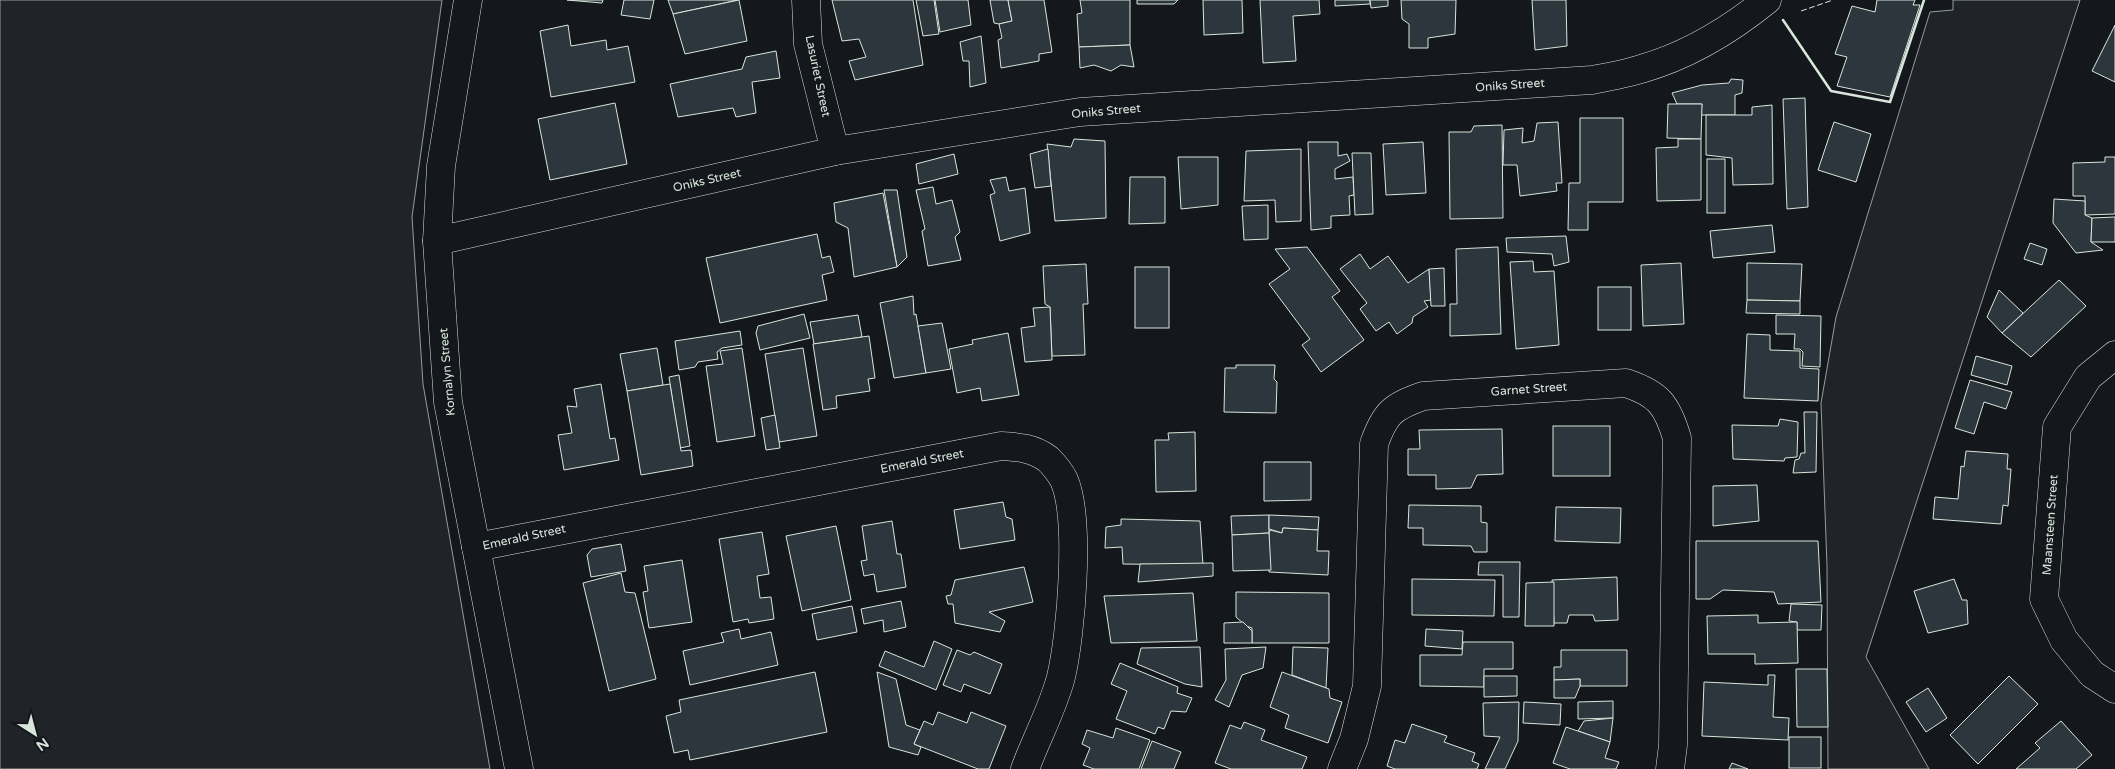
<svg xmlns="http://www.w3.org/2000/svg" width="2115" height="769" viewBox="0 0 2115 769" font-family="'Varela Round',sans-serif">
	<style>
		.green { fill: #202428; stroke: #939e99 }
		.building { fill: #2c363c; stroke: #d8e6dc }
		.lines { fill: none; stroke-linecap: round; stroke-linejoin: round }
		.minor-casing { stroke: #d8e6dc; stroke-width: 29 }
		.minor { stroke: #14181c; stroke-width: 28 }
		.fence { stroke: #d8e6dc; stroke-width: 1; stroke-dasharray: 6 2.5; stroke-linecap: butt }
		.wall { stroke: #d8e6dc; stroke-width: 2.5 }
		.labels { text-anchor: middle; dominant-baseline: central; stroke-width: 4; stroke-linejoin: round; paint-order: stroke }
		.street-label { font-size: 12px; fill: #d8e6dc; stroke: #14181c }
	</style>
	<rect width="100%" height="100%" fill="#14181c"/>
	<!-- green -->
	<g class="green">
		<polygon points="0,0 442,0 412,217 423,384 490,769 0,769"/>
		<polygon points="1953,0 2080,0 1866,657 1929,769 1828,769 1827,566 1821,403 1836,317 1930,12 1953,10"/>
	</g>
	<!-- building -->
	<g class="building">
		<polygon points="567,0 603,0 602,3"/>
		<polygon points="624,0 654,0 650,19 621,15"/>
		<polygon points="668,0 738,0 673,14"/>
		<polygon points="739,0 747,41 685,54 673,14"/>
		<polygon points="832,0 913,0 923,65 855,80 849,61 866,57 859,39 842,41"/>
		<polygon points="916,0 934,0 939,34 923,36"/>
		<polygon points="935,0 968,0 971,25 940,32"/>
		<polygon points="990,0 1008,0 1012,21 999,24 994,23"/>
		<polygon points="1008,0 1044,0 1052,52 1039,54 1039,61 1001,68 998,40 1002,38 999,24 1012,21"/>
		<polygon points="1080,0 1130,0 1130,45 1079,47 1077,14 1082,13"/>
		<polygon points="1137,0 1178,0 1174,4 1137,4"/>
		<polygon points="1203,0 1242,0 1243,33 1204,35"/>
		<polygon points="1260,0 1319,0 1320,14 1293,16 1296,61 1263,63"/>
		<polygon points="1335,0 1370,0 1370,4 1335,6"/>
		<polygon points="1370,0 1388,0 1388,6 1371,8"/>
		<polygon points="1401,0 1456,0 1455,34 1428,38 1428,48 1409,48 1409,24 1402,19"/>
		<polygon points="1532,0 1566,0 1567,46 1535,50"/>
		<polygon points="1877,0 1915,0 1913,5 1920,5 1890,97 1837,86 1847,57 1835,54 1852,6 1875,12"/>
		<polygon points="568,25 571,46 606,40 607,50 628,46 635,82 551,97 540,31"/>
		<polygon points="2115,25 2115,82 2092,71"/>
		<polygon points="981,36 986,83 970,87 969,61 963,61 960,42"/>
		<polygon points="1130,45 1134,67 1121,65 1111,71 1094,65 1080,68 1079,47"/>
		<polygon points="776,51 780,78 752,82 756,113 736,117 733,108 678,117 670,84 742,69 746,57"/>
		<polygon points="1731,79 1743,80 1742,93 1735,95 1735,115 1701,115 1702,104 1677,104 1672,93 1702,85 1729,83"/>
		<polygon points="1805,98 1808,207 1787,209 1783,99"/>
		<polygon points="615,103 627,164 550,180 538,119"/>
		<polygon points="1668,104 1702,104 1701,139 1667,138"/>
		<polygon points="1772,105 1773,184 1733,185 1732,158 1706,155 1706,115 1752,115 1752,107"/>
		<polygon points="1580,118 1623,118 1623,202 1588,202 1588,230 1568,230 1569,183 1580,183"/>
		<polygon points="1558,122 1562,183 1556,183 1557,191 1520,196 1517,165 1503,165 1504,130 1523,128 1522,143 1534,141 1537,123"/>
		<polygon points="1834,122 1871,134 1856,182 1818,170"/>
		<polygon points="1502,125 1503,218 1450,219 1449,132 1471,132 1474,126"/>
		<polygon points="1074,139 1105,141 1106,218 1055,221 1047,144 1071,147"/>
		<polygon points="1678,139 1701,139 1701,200 1657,201 1656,148 1678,147"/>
		<polygon points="1308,142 1338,142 1338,156 1347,154 1350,161 1335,169 1335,179 1353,177 1354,195 1349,196 1350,215 1331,216 1331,228 1311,230"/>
		<polygon points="1423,142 1426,193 1386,195 1383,144"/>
		<polygon points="1048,149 1051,186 1035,188 1030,154"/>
		<polygon points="1301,149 1301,221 1276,222 1275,200 1244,201 1246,151"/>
		<polygon points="1352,153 1371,153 1373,214 1355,215"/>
		<polygon points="954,154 958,174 919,184 916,164"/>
		<polygon points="1178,157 1218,157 1218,205 1181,209"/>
		<polygon points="2105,157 2115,157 2115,214 2085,215 2085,196 2073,196 2073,163 2105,162"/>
		<rect x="1707" y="159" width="18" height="54"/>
		<polygon points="1006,177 1009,191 1025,188 1030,233 1000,241 990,195 995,193 990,180"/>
		<polygon points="1130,177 1165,177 1165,223 1129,224"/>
		<polygon points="933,187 936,204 952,200 960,232 955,237 961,260 928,266 922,231 925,229 916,190"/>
		<polygon points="884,190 897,190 907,257 897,267"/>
		<polygon points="883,193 897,267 854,277 848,228 836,222 834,203"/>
		<polygon points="2054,199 2085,201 2085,215 2092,218 2091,242 2103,250 2076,253 2053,223"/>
		<polygon points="1268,205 1268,239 1244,240 1242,206"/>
		<polygon points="2115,217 2115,242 2091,242 2092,218"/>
		<polygon points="1772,225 1775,252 1713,258 1710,231"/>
		<polygon points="817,234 822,258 830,256 834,272 822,275 827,300 720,323 706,258"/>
		<polygon points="1566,236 1569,262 1554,266 1552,254 1507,252 1506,238"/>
		<polygon points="2030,243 2047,249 2042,265 2024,259"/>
		<polygon points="1307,247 1340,291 1332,297 1364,340 1321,372 1302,345 1310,339 1269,284 1290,269 1275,249"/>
		<polygon points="1498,247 1501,334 1450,336 1450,304 1457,304 1456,249"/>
		<polygon points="1360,254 1370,269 1388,256 1408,283 1429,269 1431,300 1424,301 1428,307 1413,317 1412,323 1397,334 1389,322 1376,331 1360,309 1367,303 1340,269"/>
		<polygon points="1533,261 1534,272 1554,271 1559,345 1516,349 1510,262"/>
		<polygon points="1681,263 1684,324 1643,326 1641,265"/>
		<polygon points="1747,263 1802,264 1800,301 1747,300"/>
		<polygon points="1086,264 1088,304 1083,304 1085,355 1052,356 1050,307 1045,304 1043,266"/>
		<rect x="1135" y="267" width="34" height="61"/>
		<polygon points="1444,268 1445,306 1431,306 1429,269"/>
		<polygon points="2059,280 2086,306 2031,357 2002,333"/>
		<rect x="1598" y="287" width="33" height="43"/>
		<polygon points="1999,290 2023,313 2002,333 1987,317"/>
		<polygon points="913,296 914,315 916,314 926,373 894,378 880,303"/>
		<polygon points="1747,300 1800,301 1800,314 1746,313"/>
		<polygon points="1050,307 1052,360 1025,362 1021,328 1035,326 1033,308"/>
		<polygon points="804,314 810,338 760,350 756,333 758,326"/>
		<polygon points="858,315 862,337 814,344 810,322"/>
		<polygon points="1776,315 1821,316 1820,367 1802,366 1803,352 1800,349 1794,349 1795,334 1776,334"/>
		<polygon points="942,323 951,369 926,373 918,326"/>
		<polygon points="740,331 742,345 722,348 717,352 718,359 698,362 695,367 679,370 675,341"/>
		<polygon points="1008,333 1019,395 982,401 980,388 957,393 949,349 973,344 972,340"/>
		<polygon points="1747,334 1770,335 1770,350 1800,351 1800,368 1819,369 1818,401 1744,398"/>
		<polygon points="869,336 875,378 868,379 870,391 836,396 837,408 823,410 813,344"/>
		<polygon points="657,348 663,385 627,391 620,354"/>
		<polygon points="742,348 755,436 717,442 706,366 723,364 720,351"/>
		<polygon points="803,348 817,436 779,442 765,354"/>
		<polygon points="1976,356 2012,366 2007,385 1971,375"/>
		<polygon points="1236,365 1275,365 1274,379 1277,382 1276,413 1224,412 1225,368 1236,368"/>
		<polygon points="679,375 690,446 680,448 669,377"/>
		<polygon points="1970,380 2012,392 2006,409 1984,402 1974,434 1955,428"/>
		<polygon points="601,384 610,439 615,438 619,460 564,470 558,435 572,433 567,406 577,407 574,389"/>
		<polygon points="670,384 681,451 691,450 693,466 641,475 627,391"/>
		<polygon points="1804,412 1817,412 1816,472 1793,473 1795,460 1799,459 1801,453 1805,453"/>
		<polygon points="775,415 780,448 766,450 761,418"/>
		<polygon points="1780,419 1798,422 1797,457 1785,458 1784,461 1733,459 1732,425 1778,426"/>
		<rect x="1553" y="426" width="57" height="50"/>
		<polygon points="1502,429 1503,474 1477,475 1471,488 1436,489 1436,475 1408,475 1408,449 1420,449 1419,430"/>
		<polygon points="1195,432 1196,491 1156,492 1155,440 1169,440 1168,433"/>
		<polygon points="1966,451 2008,454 2007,469 2011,469 2008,506 2003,505 2001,524 1933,519 1935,497 1958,499 1961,466 1964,467"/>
		<polygon points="1264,462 1311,462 1311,500 1264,501"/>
		<polygon points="1757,485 1759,521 1713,526 1713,486"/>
		<polygon points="1003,502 1006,517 1012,519 1015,540 960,549 954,510"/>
		<polygon points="1409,505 1481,506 1481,522 1487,523 1487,552 1474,552 1471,546 1423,545 1423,528 1408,528"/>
		<polygon points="1556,507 1621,508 1620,543 1555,541"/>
		<polygon points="1269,515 1269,533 1232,535 1231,516"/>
		<polygon points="1269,515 1319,517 1318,530 1283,528 1282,533 1269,529"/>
		<polygon points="1121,519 1200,521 1203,565 1123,564 1122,547 1105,548 1106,527 1121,525"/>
		<polygon points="892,521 897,554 901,554 906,587 877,592 874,574 864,576 861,561 867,560 862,526"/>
		<polygon points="836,526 851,600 802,611 786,536"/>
		<polygon points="1283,528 1318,530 1317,551 1329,551 1328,575 1269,572 1269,533 1270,530 1282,533"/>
		<polygon points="762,532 769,574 757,576 760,598 771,597 774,619 749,623 748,619 733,622 719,539"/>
		<polygon points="1269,533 1271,570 1233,571 1232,535"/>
		<polygon points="1696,541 1818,541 1821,602 1778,604 1774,592 1723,590 1710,599 1696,599"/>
		<polygon points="621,544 626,571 591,577 587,555 592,549"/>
		<polygon points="682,560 692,622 649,628 643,592 648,591 644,566"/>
		<polygon points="1479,562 1520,562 1519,617 1503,617 1503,575 1478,575"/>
		<polygon points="1213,563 1213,576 1138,582 1140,564"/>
		<polygon points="1024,567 1033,602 989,612 1005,621 1000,632 955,623 953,604 948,604 946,596 951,595 955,580"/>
		<polygon points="621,573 625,592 635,593 656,679 609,691 583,583"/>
		<polygon points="1617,577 1618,620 1595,621 1593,615 1569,615 1567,623 1554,623 1552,580"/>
		<polygon points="1412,579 1495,580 1494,616 1412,615"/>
		<polygon points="1954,579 1962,600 1967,600 1968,624 1928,633 1914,591"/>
		<polygon points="1554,582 1554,626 1525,626 1526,583"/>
		<polygon points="1236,592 1329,593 1329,643 1252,643 1252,628 1246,626 1236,617"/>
		<polygon points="1193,593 1197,641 1111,643 1104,596"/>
		<polygon points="901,601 906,627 884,632 883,620 864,624 861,609"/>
		<polygon points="1791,604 1822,605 1821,630 1797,630 1797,622 1789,621"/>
		<polygon points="852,606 857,632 817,640 812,614"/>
		<polygon points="1758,615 1758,623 1797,622 1798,663 1755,664 1755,654 1708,654 1707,616"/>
		<polygon points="1243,622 1252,631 1252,643 1224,643 1224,623"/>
		<polygon points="739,629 741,639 771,632 778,665 690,685 683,651 724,642 721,633"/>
		<polygon points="1426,629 1463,631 1462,649 1425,646"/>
		<polygon points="934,641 952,649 936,690 879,666 885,651 924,667"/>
		<polygon points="1463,642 1513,642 1513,669 1484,669 1484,687 1420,686 1420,655 1462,655"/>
		<polygon points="1200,647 1202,687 1185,684 1137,664 1141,648"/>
		<polygon points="1266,647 1263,668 1242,675 1229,707 1215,700 1226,680 1225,649"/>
		<polygon points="1293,647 1328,648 1326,688 1292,675"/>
		<polygon points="957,650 970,655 974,652 1002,664 990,694 964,684 961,692 943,685"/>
		<polygon points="1561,650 1627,650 1627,686 1580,686 1580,679 1554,680 1554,667 1561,667"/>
		<polygon points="1120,663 1178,687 1177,693 1192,698 1186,712 1171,711 1164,729 1158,727 1155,734 1116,719 1127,691 1111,684"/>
		<polygon points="1796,669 1827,669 1828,727 1797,727"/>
		<polygon points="815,672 827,732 690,760 688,750 674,753 666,716 681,712 679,700"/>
		<polygon points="877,672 896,679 906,725 920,730 914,744 921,747 918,755 889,747"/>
		<polygon points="1282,672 1329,689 1330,698 1342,702 1328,743 1285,728 1289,715 1270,707"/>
		<polygon points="1768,675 1775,675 1773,717 1789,718 1788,740 1702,736 1704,682 1768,685"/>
		<polygon points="1484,676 1517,676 1517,696 1484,697"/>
		<polygon points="2009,676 2038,704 1978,764 1950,735"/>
		<polygon points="1580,679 1580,686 1575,698 1554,698 1554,680"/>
		<polygon points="1928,688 1947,718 1926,732 1906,702"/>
		<polygon points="1613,701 1613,718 1578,719 1578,702"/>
		<polygon points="1519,702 1518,741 1505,769 1485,769 1500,737 1484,736 1483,703"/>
		<polygon points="1524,702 1561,704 1560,725 1523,723"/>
		<polygon points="938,712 967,723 971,712 1006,726 989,769 978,769 914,744 924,721 933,725"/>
		<polygon points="1613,718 1610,742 1578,731 1584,721"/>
		<polygon points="2061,721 2092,755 2076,769 2016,769 2040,748 2035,743"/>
		<polygon points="1244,722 1265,730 1261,740 1307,757 1302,769 1231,769 1215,763 1230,725 1241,729"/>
		<polygon points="1412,724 1447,736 1444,742 1475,753 1472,761 1479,764 1477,769 1395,769 1387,766 1395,740 1405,743"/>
		<polygon points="1566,727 1610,742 1605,758 1619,762 1616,769 1570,769 1553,763"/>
		<polygon points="1116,728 1150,740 1139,769 1094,769 1083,765 1090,748 1082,744 1087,730 1113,738"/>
		<rect x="1789" y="737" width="32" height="31"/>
		<polygon points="1152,741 1181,752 1174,769 1141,769"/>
		<polygon points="1732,763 1748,769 1729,769"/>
	</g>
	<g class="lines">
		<defs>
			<g id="minor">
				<polyline points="468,0 441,166 437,241 448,402 519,769"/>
				<polyline points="806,0 808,44 835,151"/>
				<path d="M437,241L835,151L1080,112L1592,80C1608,77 1625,74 1641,69C1687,56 1730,30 1767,0"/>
				<polyline points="2115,355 2088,377 2057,427 2044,599 2064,640 2092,674 2115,689"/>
				<path d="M476,547L1001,446C1019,447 1033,448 1048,459C1053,464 1061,474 1064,480C1081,519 1071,635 1061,677C1053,708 1036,739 1025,769"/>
				<path d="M1342,769L1354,739L1367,686L1374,444C1385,413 1392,407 1423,396L1626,383C1659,394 1667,405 1677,438L1673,745L1670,769"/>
			</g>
		</defs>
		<!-- minor casing -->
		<use href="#minor" class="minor-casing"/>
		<!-- minor -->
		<use href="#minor" class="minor"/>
		<!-- fence -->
		<polyline class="fence" points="1801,11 1833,0"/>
		<!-- wall -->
		<polyline class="wall" points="1783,20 1831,91 1890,102 1924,0"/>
	</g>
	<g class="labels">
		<!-- street labels -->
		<g class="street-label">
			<text transform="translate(818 76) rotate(78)">Lasuriet Street</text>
			<text transform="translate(1510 85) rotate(-4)">Oniks Street</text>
			<text transform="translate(1106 111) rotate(-5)">Oniks Street</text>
			<text transform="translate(707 180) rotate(-13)">Oniks Street</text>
			<text transform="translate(447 372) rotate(-95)">Kornalyn Street</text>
			<text transform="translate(1529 389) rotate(-4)">Garnet Street</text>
			<text transform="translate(922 461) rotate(-11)">Emerald Street</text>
			<text transform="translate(2050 525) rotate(-86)">Maansteen Street</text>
			<text transform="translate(524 537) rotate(-12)">Emerald Street</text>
		</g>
	</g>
	<!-- north arrow -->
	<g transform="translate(35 734) rotate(144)" stroke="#14181c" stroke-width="4" paint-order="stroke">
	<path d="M0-4L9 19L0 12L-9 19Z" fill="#d8e6dc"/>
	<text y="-8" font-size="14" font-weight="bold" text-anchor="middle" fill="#d8e6dc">N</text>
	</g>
</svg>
